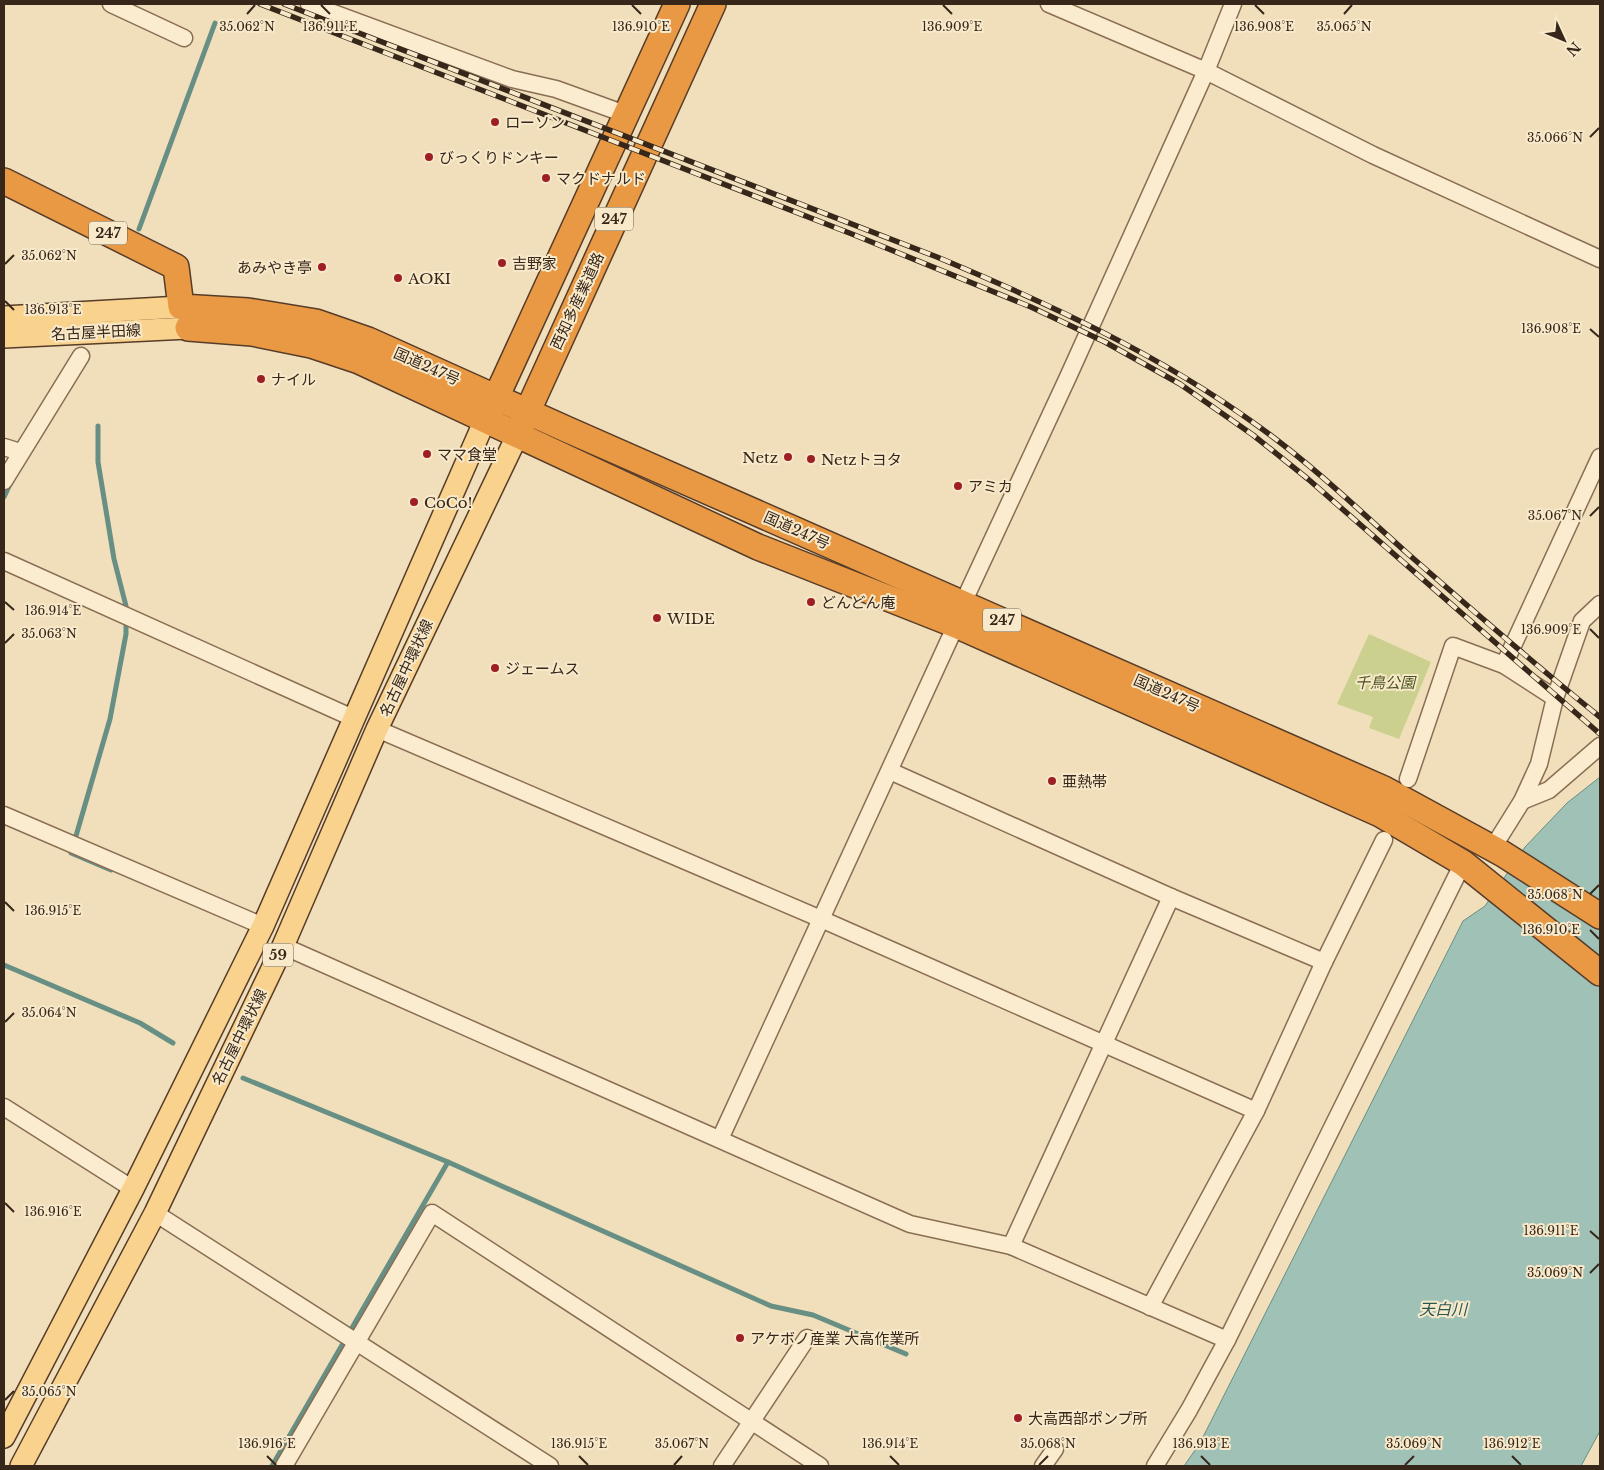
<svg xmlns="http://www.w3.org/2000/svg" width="1604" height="1470" viewBox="0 0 1604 1470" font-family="'Libre Baskerville','Noto Sans JP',serif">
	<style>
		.green { fill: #cbd08f }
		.water { fill: #a0c1b6; stroke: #678f84 }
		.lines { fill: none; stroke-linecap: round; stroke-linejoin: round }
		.stream { stroke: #678f84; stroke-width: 5 }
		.minor-casing { stroke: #896e54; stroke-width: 19 }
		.major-casing { stroke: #563c29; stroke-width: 24 }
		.highway-casing { stroke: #563c29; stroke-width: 28 }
		.minor { stroke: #fceccf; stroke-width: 16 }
		.major { stroke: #f9d38e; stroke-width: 21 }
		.highway { stroke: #e99943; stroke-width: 25 }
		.rail-casing { stroke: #37271a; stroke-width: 5.5 }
		.rail { stroke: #f8e9cb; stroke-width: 4; stroke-dasharray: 11; stroke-linecap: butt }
		.ticks { fill: none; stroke: #37271a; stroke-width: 2 }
		.poi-dot { fill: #9d1f25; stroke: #f8e9cb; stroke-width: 2 }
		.labels { text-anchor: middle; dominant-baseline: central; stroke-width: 4; stroke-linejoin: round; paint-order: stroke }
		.shield { fill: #f8e9cb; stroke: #71614f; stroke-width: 1 }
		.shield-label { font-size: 14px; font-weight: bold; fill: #37271a }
		.poi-label { font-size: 15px; fill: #37271a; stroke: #f8e9cb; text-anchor: start }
		.street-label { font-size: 15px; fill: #37271a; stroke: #f8e9cb }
		.park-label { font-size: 15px; font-style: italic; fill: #4a551f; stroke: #f8e9cb }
		.water-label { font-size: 16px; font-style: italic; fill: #285853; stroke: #f8e9cb }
		.ticks-label { font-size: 12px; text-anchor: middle; fill: #37271a; stroke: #f8e9cb; stroke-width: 4; stroke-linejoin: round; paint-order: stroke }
	</style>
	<rect width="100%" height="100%" fill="#f1dfbb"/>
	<!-- green -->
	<polygon class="green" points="1369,634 1431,662 1399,739 1369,728 1373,717 1337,704"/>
	<!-- water -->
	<polygon class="water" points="1600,777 1600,1431 1581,1466 1184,1466 1200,1443 1463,921 1485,906 1525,847 1567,803"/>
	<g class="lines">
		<!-- stream -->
		<g class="stream">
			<polyline points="139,229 215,23"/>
			<polyline points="98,426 98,462 114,559 126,606 126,634 110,719 71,853 111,870"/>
			<polyline points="4,497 11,482"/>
			<polyline points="4,965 140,1023 173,1043"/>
			<polyline points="243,1078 448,1162 771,1306 813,1315 906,1354"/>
			<polyline points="272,1466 448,1162"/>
		</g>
		<defs>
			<g id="minor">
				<polyline points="111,4 184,38"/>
				<polyline points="309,4 512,79 556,89 625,114"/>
				<polyline points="1049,4 1206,71 1373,155 1600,259"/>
				<polyline points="4,447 20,452"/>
				<polyline points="4,481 81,356"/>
				<polyline points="4,561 353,718"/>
				<polyline points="963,603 1068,377 1206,71 1233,4"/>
				<polyline points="1504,665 1600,457"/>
				<polyline points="377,729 821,919 1256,1111"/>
				<polyline points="890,771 1171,897 1324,962"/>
				<polyline points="1408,779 1453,646 1504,665 1555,698 1582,621 1600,604"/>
				<polyline points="1522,801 1549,790 1600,746"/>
				<polyline points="4,815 263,926"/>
				<polyline points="1492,849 1522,801 1539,764 1555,698"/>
				<polyline points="283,946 910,1224 1011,1246 1227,1340"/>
				<polyline points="4,1107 133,1189"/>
				<polyline points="720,1139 956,625"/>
				<polyline points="155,1213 550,1466"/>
				<polyline points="1011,1246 1171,897"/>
				<polyline points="1150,1307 1256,1111 1324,962 1384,840"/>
				<polyline points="284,1466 432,1213 820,1466"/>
				<polyline points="722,1466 807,1338"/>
				<polyline points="1043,1466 1055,1449"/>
				<polyline points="1155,1466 1189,1410 1227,1340 1463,863"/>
			</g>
			<g id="major">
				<polyline points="4,317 181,307"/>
				<polyline points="4,337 188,328"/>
				<polyline points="4,1437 133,1189 263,926 485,420"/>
				<polyline points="21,1466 155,1213 283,946 377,729 517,436"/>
			</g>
			<g id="highway">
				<polyline points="4,181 176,267 181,307 248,311 316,322 368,340 566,429 1384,789 1503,854 1600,916"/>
				<polyline points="188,328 252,333 311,345 359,361 758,547 956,625 1380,814 1463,863 1600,973"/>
				<polyline points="489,413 677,4"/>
				<polyline points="521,426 713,4"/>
			</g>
		</defs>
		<!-- minor casing -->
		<use href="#minor" class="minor-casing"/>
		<!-- major casing -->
		<use href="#major" class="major-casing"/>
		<!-- highway casing -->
		<use href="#highway" class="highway-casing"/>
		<!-- minor -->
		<use href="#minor" class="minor"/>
		<!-- major -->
		<use href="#major" class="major"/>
		<!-- highway -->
		<use href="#highway" class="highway"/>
		<defs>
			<g id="rail">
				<polyline points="260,4 852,234 1031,307 1105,342 1180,384 1253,435 1308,479 1600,734"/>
				<path d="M284,4L937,257C1049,304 1159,354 1258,426C1311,464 1358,509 1407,553C1471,609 1534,664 1600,717"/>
			</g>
		</defs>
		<!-- rail casing -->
		<use href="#rail" class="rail-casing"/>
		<!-- rail -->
		<use href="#rail" class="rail"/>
	</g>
	<!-- ticks -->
	<path class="ticks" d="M321,5L330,14M632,5L641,14M943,5L952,14M1255,5L1264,14M247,14L255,5M1344,14L1352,5M1590,137L1599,128M5,264L14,255M5,301L14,310M1590,329L1599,337M1590,516L1599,507M5,602L14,610M1590,629L1599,638M5,643L14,634M1590,894L1599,885M5,902L14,911M1590,930L1599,939M5,1022L14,1013M5,1203L14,1212M1590,1231L1599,1239M1590,1273L1599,1264M5,1400L14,1391M267,1456L276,1465M579,1456L588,1465M890,1456L899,1465M1201,1456L1210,1465M1512,1456L1521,1465M674,1465L682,1456M1039,1465L1048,1456M1405,1465L1414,1456"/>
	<!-- markers -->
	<g class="poi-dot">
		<circle cx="495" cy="122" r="5"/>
		<circle cx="429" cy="157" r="5"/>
		<circle cx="546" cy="178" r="5"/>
		<circle cx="502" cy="263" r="5"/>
		<circle cx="322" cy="267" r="5"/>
		<circle cx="398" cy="278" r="5"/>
		<circle cx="261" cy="379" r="5"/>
		<circle cx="427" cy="454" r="5"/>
		<circle cx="788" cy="457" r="5"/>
		<circle cx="811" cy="459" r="5"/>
		<circle cx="958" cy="486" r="5"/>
		<circle cx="414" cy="502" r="5"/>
		<circle cx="811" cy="602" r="5"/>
		<circle cx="657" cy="618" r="5"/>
		<circle cx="495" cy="668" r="5"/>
		<circle cx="1052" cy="781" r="5"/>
		<circle cx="740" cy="1338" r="5"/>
		<circle cx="1018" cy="1418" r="5"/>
	</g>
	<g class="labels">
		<!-- shield labels -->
		<g class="shield">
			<rect x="595" y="207.5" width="38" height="23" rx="4"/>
			<rect x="89" y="221.5" width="38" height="23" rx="4"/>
			<rect x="983" y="608.5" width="38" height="23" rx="4"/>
			<rect x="263" y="943.5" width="30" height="23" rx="4"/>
		</g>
		<g class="shield-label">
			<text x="614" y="219">247</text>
			<text x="108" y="233">247</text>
			<text x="1002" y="620">247</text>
			<text x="278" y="955">59</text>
		</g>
		<!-- poi labels -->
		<g class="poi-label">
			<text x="505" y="122">ローソン</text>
			<text x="439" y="157">びっくりドンキー</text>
			<text x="556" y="178">マクドナルド</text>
			<text x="512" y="263">吉野家</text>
			<text x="312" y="267" text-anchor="end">あみやき亭</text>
			<text x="408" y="278">AOKI</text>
			<text x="271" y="379">ナイル</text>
			<text x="437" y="454">ママ食堂</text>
			<text x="778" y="457" text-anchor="end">Netz</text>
			<text x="821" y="459">Netzトヨタ</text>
			<text x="968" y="486">アミカ</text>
			<text x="424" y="502">CoCo!</text>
			<text x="821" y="602">どんどん庵</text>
			<text x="667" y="618">WIDE</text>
			<text x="505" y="668">ジェームス</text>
			<text x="1062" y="781">亜熱帯</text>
			<text x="750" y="1338">アケボノ産業 大高作業所</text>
			<text x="1028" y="1418">大高西部ポンプ所</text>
		</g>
		<!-- street labels -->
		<g class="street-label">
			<text transform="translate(577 301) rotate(-65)">西知多産業道路</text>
			<text transform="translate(96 332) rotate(-3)">名古屋半田線</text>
			<text transform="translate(427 366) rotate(24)">国道247号</text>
			<text transform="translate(797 530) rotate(24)">国道247号</text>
			<text transform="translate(406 668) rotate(-65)">名古屋中環状線</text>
			<text transform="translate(1167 693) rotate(24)">国道247号</text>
			<text transform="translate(239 1037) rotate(-64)">名古屋中環状線</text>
		</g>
		<!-- park labels -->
		<g class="park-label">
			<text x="1385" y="682">千鳥公園</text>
		</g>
		<!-- water labels -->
		<g class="water-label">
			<text x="1443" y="1309">天白川</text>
		</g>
	</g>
	<g class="ticks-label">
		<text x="330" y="31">136.911°E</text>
		<text x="641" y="31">136.910°E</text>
		<text x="952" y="31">136.909°E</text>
		<text x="1264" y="31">136.908°E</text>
		<text x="247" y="31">35.062°N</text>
		<text x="1344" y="31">35.065°N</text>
		<text x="1555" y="142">35.066°N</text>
		<text x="49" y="260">35.062°N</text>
		<text x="53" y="314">136.913°E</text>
		<text x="1551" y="333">136.908°E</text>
		<text x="1555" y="520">35.067°N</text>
		<text x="53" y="615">136.914°E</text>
		<text x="1551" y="634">136.909°E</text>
		<text x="49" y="638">35.063°N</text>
		<text x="1555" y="899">35.068°N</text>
		<text x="53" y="915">136.915°E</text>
		<text x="1551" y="934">136.910°E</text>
		<text x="49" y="1017">35.064°N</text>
		<text x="53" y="1216">136.916°E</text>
		<text x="1551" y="1235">136.911°E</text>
		<text x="1555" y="1277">35.069°N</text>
		<text x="49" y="1396">35.065°N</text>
		<text x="682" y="1448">35.067°N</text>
		<text x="1048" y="1448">35.068°N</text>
		<text x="1414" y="1448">35.069°N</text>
		<text x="267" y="1448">136.916°E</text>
		<text x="579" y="1448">136.915°E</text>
		<text x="890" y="1448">136.914°E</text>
		<text x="1201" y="1448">136.913°E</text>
		<text x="1512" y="1448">136.912°E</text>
	</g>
	<!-- border -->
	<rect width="1604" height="1470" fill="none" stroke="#37271a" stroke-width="10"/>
	<!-- north arrow -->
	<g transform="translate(1564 40) rotate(134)" stroke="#f8e9cb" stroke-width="4" paint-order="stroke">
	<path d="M0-4L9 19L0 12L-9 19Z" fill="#37271a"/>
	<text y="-8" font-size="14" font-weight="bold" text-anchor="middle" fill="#37271a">N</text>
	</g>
</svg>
